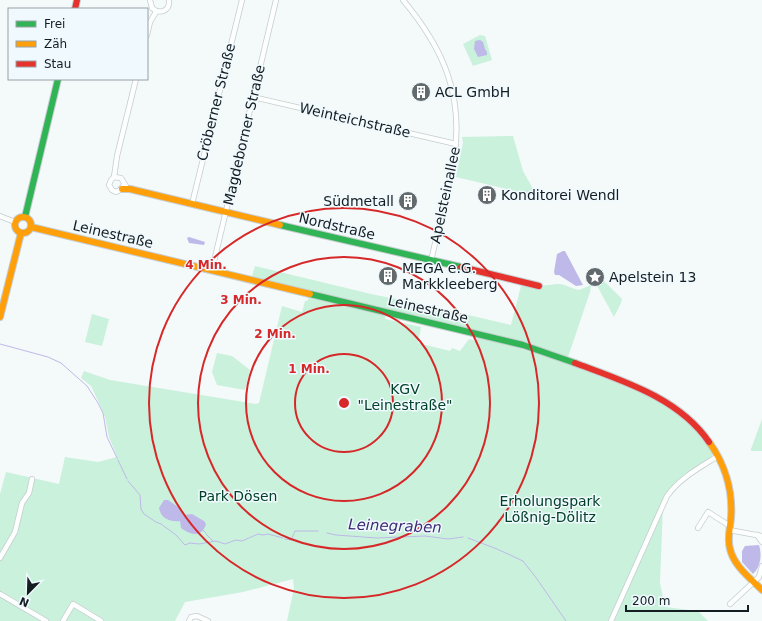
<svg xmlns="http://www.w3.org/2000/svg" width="762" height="621" viewBox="0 0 762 621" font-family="'DejaVu Sans',sans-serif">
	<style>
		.green { fill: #caf1dc }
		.water { fill: #beb9e8 }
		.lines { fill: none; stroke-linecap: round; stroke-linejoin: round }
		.stream { stroke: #beb9e8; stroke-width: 1 }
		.street-casing { stroke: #c6cdcf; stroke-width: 6 }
		.fast-casing { stroke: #c6cdcf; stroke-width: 8 }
		.slow-casing { stroke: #c6cdcf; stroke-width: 8 }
		.jam-casing { stroke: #c6cdcf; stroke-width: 8 }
		.street { stroke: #fdfefe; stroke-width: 4.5 }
		.fast { stroke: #30b455; stroke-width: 6 }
		.slow { stroke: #ff9f0a; stroke-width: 6 }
		.jam { stroke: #e5322d; stroke-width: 6 }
		.ring { fill: none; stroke: #d62828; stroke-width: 2 }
		.labels { text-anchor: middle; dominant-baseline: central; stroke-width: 3; stroke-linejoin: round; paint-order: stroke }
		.poi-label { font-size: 14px; fill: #141d21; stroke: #f0fafe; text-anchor: start }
		.street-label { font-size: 14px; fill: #141d21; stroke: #f0fafe }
		.park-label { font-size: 14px; fill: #014127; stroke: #f0fafe }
		.water-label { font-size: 15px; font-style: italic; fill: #3d2a77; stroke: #f0fafe }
		.centre { fill: #d62828; stroke: #f0fafe; stroke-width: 2 }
		.ring-label { font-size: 12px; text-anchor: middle; font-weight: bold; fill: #d62828; stroke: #f0fafe; stroke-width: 3; stroke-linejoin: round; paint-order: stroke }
	</style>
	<rect width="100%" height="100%" fill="#f4f9fa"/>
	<!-- green -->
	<g class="green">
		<polygon points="480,35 485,36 492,60 473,66 463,44"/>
		<polygon points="513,136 523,171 537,196 456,177 463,143 462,137"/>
		<path d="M255,266L371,294L421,304L511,325L522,282C536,286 543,286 557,284C564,283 572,289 579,290L591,285L590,292L567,360L545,352L251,280Z"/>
		<polygon points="600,277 622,299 621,303 614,317 594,280"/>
		<path d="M309,298L385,316V319L421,327L418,343L450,351L452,348L460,351L469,339L476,341L478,337C525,349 571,364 617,383C638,392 659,400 678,412C690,421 708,439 713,453L712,457L709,460L684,475L671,488L663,505L660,583L665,607L698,611L708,621H287L294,588L293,579L243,592L185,602L175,621H0V494L6,472L59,484L65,457L98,462L117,457L109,437L105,417L100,405L91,386L81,378L84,371L110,380L256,404L259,403L282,306L302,312L305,301H307Z"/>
		<polygon points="92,314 109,319 102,346 85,342"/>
		<polygon points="217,353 232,356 250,370 245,390 217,385 212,372"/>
		<polygon points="762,419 762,451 751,451 751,449"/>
	</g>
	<!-- water -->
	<g class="water">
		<polygon points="480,40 483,42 485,49 487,52 487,55 478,57 474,49 475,41"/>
		<polygon points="189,237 205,242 204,245 189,243 187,238"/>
		<polygon points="563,251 565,251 583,285 576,286 559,275 555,275 554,272 557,254"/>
		<path d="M164,500H168L181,509L183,515L192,514L197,517L204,521L206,524C202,538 190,535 181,528L180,521C170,522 161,519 159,508Z"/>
		<path d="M759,545C762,554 761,567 753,574L742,562V551L745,546Z"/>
	</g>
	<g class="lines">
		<!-- stream -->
		<g class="stream">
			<polyline points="0,344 48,357 61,363 87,386 98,403 103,413 107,437 117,458"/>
			<polyline points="118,460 127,479"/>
			<polyline points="128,481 140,495 141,509 144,514 156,522 161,524 176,535 185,545 190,543 199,544 216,541 225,544 236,540 242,541 258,534 263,535 268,534 283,538"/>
			<polyline points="203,530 206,533"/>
			<polyline points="327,533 336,535 377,538 425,536 448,539 463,537"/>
			<polyline points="206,534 213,541"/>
			<polyline points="468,538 497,549 523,561 537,579 566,621"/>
			<polyline points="285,539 291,540 295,531 318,531"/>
		</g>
		<defs>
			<g id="street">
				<path d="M150,0L152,8C160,15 170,11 169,0"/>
				<path d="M403,0C444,49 464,96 454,160L431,261"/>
				<polyline points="147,35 150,22 156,12"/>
				<polyline points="253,97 456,144"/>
				<polyline points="114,177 121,178 126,186"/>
				<polyline points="124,184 122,189 116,192 112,190 109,185 111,180 114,177 117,156 136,79"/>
				<polyline points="192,204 242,0"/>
				<polyline points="0,216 15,222"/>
				<polyline points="212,270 276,0"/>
				<polyline points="698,528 708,512 730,526"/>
				<polyline points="729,530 762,536"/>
				<polyline points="757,535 762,542"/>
				<polyline points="0,558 15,532 22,503 29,493 32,479"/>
				<polyline points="0,594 46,621"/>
				<polyline points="730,604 759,577 762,566"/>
				<polyline points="63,621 73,604 101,621"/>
				<polyline points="189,621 191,617 197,616 208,621"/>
				<path d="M611,621L667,496C680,478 699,468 718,456"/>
			</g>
			<g id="fast">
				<polyline points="25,217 58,79"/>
				<polyline points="280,225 461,267"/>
				<polyline points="310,294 523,345 575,363"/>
			</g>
			<g id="slow">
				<polyline points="122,189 130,189 280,225"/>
				<circle cx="23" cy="225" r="8"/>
				<polyline points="31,227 310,294"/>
				<polyline points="0,317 21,233"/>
				<path d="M709,442C725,464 733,491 731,518C730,528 727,539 730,549C734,566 750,578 762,590"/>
			</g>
			<g id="jam">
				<polyline points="75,9 77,0"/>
				<polyline points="461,267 539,286"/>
				<path d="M575,363C623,381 679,398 709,442"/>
			</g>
		</defs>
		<!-- street casing -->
		<use href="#street" class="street-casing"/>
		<!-- fast casing -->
		<use href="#fast" class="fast-casing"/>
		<!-- slow casing -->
		<use href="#slow" class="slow-casing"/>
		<!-- jam casing -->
		<use href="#jam" class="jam-casing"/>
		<!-- street -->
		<use href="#street" class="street"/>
		<!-- fast -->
		<use href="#fast" class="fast"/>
		<!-- slow -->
		<use href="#slow" class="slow"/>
		<!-- jam -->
		<use href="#jam" class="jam"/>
	</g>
	<!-- distance rings -->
	<g class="ring">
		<circle cx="344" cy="403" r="49"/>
		<circle cx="344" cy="403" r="98"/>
		<circle cx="344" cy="403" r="146"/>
		<circle cx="344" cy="403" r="195"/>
	</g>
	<!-- icons -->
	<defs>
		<symbol id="building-disc" viewBox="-11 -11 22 22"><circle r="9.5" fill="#626a6d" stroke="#f0fafe"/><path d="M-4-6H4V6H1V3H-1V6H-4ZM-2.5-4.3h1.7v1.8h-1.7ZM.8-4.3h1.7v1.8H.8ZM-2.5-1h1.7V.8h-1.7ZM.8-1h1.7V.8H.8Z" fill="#fff"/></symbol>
		<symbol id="sight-disc" viewBox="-11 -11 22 22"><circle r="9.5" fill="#626a6d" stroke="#f0fafe"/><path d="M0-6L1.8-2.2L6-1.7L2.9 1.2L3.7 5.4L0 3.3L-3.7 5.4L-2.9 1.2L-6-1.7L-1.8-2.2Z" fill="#fff"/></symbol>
	</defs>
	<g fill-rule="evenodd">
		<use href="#building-disc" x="410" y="81" width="22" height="22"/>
		<use href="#building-disc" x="476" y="184" width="22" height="22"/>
		<use href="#building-disc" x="397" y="190" width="22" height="22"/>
		<use href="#building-disc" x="377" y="265" width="22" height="22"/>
		<use href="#sight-disc" x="584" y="266" width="22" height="22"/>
	</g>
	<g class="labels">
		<!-- poi labels -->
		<g class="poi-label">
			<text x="435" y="92">ACL GmbH</text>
			<text x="501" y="195">Konditorei Wendl</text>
			<text x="394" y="201" text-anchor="end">Südmetall</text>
			<text x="402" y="268">MEGA e.G.<tspan x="402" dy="16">Markkleeberg</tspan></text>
			<text x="609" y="277">Apelstein 13</text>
		</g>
		<!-- street labels -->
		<g class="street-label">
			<text transform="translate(216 102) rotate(-76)">Cröberner Straße</text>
			<text transform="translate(355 120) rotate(13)">Weinteichstraße</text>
			<text transform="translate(244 135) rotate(-77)">Magdeborner Straße</text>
			<text transform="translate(445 195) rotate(-78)">Apelsteinallee</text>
			<text transform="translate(337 226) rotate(13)">Nordstraße</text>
			<text transform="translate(113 234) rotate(13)">Leinestraße</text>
			<text transform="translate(428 309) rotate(13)">Leinestraße</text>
		</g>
		<!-- park labels -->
		<g class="park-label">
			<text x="405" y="389">KGV<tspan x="405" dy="16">"Leinestraße"</tspan></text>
			<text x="238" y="496">Park Dösen</text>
			<text x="550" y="501">Erholungspark<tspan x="550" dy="16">Lößnig-Dölitz</tspan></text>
		</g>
		<!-- water labels -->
		<g class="water-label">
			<text transform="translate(395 526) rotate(2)">Leinegraben</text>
		</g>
	</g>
	<circle cx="344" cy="403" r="6" class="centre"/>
	<g class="ring-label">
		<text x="206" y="269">4 Min.</text>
		<text x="241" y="304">3 Min.</text>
		<text x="275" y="338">2 Min.</text>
		<text x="309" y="373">1 Min.</text>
	</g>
	<!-- legend -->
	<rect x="8" y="8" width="140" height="72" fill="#f0fafe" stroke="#98a2a6"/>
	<rect x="16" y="21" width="20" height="6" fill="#30b455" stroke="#98a2a6"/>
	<text x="44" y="28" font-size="12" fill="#141d21">Frei</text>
	<rect x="16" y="41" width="20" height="6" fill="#ff9f0a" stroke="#98a2a6"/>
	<text x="44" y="48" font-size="12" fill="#141d21">Zäh</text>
	<rect x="16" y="61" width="20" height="6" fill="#e5322d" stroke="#98a2a6"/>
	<text x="44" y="68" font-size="12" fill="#141d21">Stau</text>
	<!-- north arrow -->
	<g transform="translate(28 593) rotate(203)" stroke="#f0fafe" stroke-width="3" paint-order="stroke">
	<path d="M0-3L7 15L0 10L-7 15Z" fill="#141d21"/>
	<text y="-6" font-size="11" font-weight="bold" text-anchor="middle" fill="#141d21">N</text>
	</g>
	<!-- scale -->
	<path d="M626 605v6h122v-6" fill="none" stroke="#141d21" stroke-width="2"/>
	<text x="632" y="605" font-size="12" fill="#141d21" stroke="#f0fafe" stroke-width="3" paint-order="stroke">200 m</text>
</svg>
